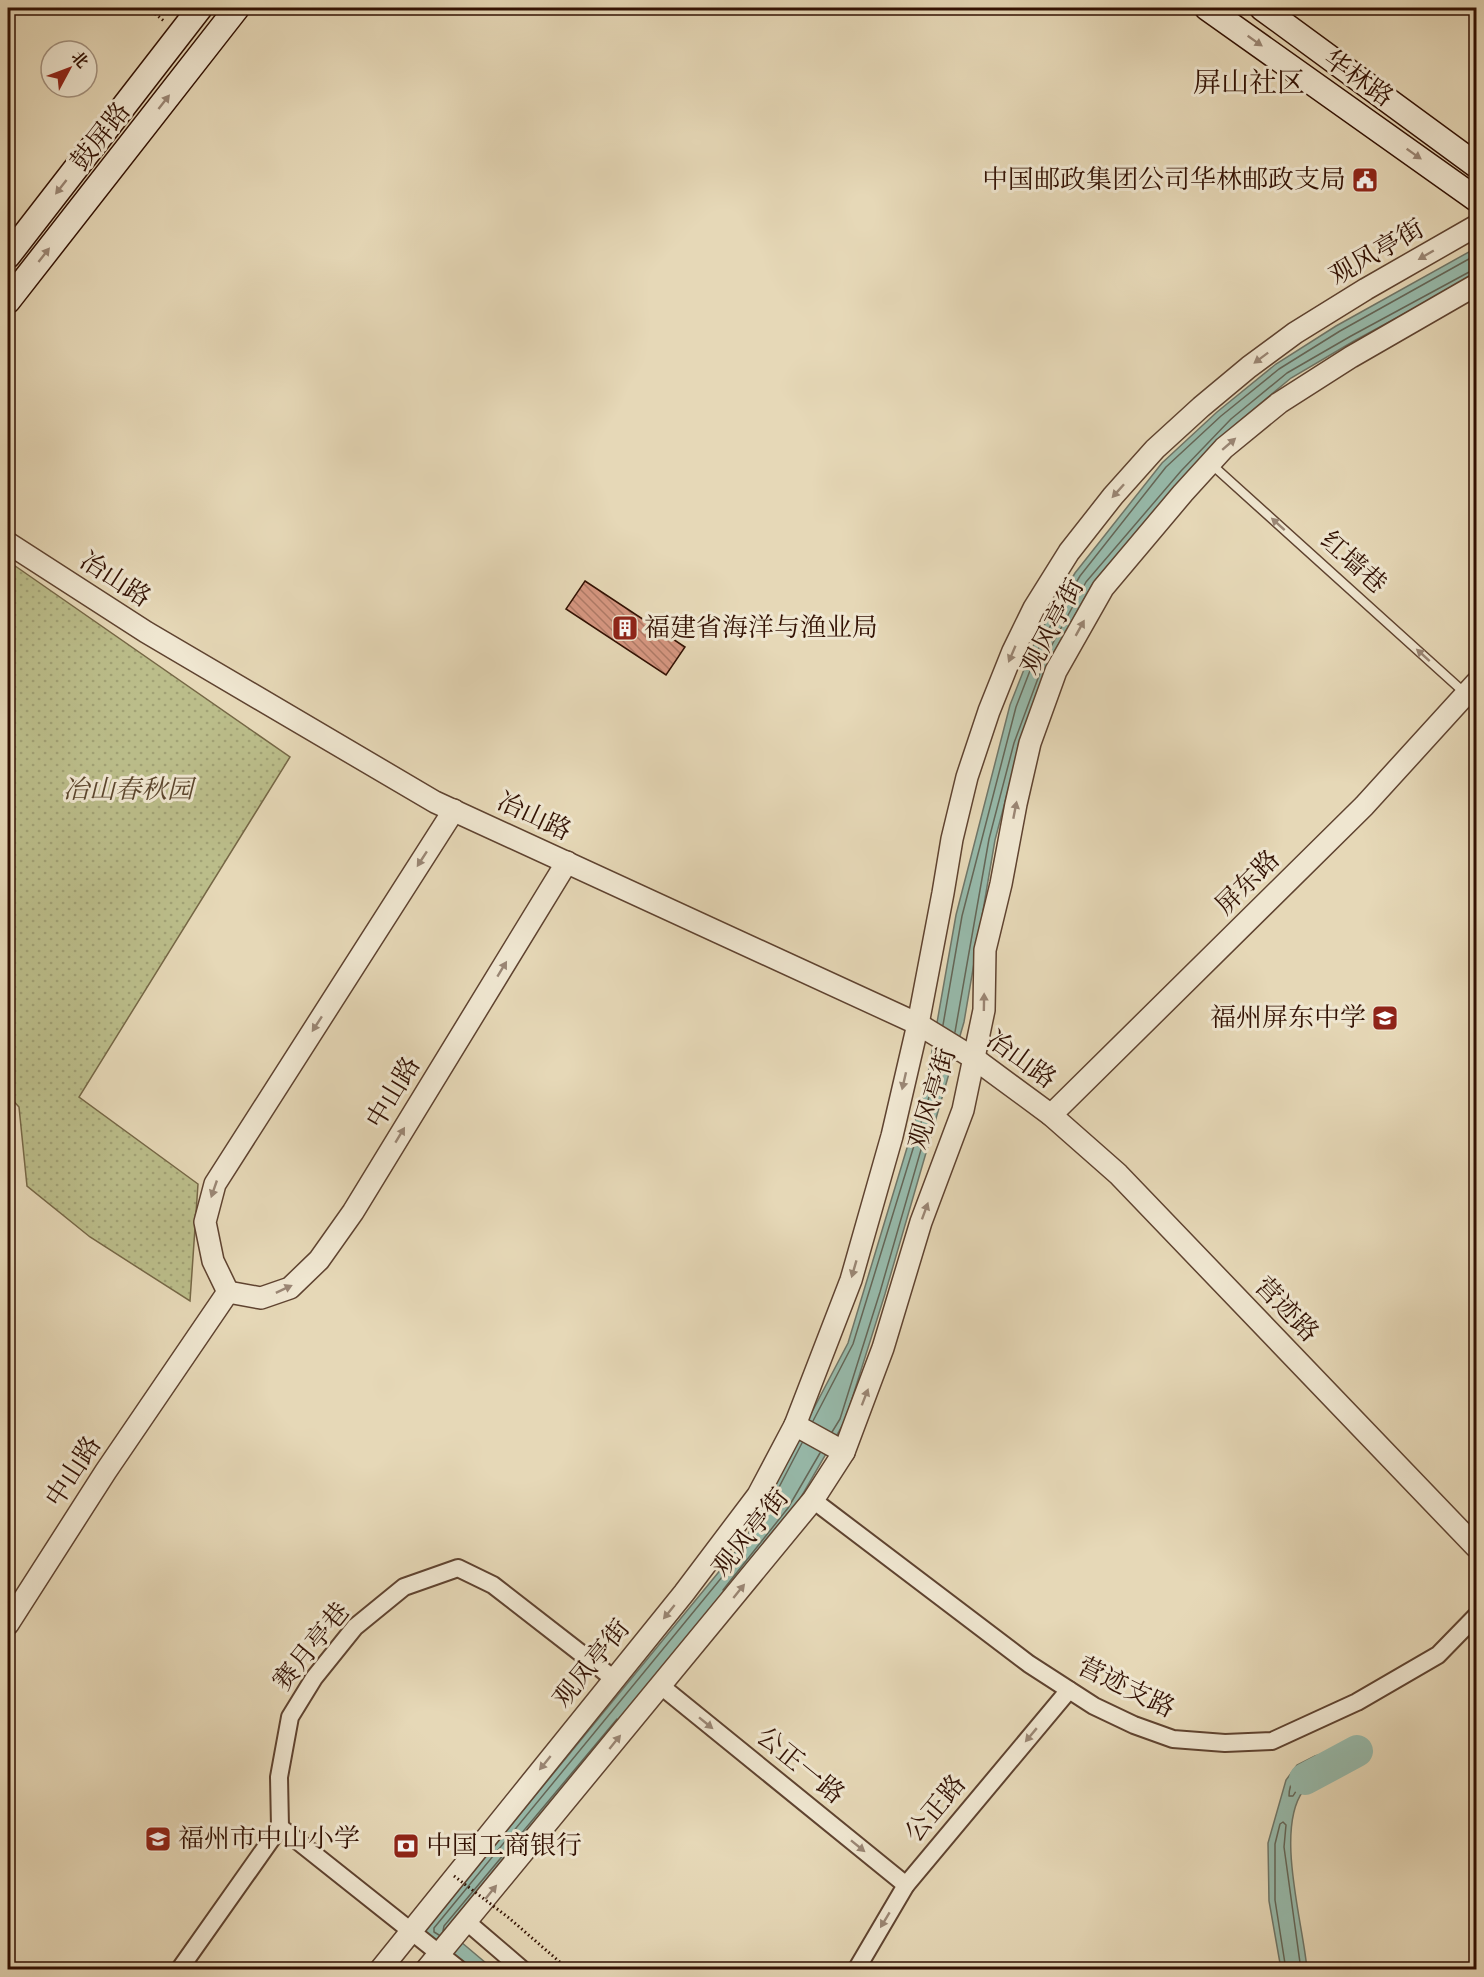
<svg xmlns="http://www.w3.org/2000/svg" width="1484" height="1977" viewBox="0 0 1484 1977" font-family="'IM FELL DW Pica','Noto Serif SC',serif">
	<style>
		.green { fill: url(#green-dots); stroke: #766746; stroke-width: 1.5 }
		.water { fill: #97baab; stroke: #6f7668; stroke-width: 1.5 }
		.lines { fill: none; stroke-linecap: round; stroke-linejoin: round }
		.shore { stroke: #646657; stroke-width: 1.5 }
		.river { stroke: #97baab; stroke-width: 32 }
		.building { fill: url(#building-back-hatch); stroke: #321103; stroke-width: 1.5 }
		.service-casing { stroke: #5f4330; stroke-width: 11 }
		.minor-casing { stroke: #5f4330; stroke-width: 20 }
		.tertiary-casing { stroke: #5f4330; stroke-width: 24 }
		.secondary-casing { stroke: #321103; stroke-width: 27 }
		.path { stroke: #321103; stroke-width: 3; stroke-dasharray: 1.5 3; stroke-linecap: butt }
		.service { stroke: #efe6d0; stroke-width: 8 }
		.minor { stroke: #efe6d0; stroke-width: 16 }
		.tertiary { stroke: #efe6d0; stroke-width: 21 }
		.secondary { stroke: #efe6d0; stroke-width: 24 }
		.path-bridge { stroke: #321103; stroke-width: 3; stroke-dasharray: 1.5 3; stroke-linecap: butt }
		.oneway { fill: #9a8674 }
		.labels { text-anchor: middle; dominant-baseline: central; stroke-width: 6; stroke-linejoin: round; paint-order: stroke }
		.street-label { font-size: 26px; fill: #321103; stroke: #efe6d0 }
		.poi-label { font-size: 26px; fill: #321103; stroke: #efe6d0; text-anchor: start }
		.park-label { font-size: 26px; font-style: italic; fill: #5b452c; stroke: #efe6d0 }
		.quarter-label { font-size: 28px; fill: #321103; stroke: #efe6d0 }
	</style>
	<defs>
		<pattern id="green-dots" width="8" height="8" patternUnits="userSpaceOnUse" patternTransform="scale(1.5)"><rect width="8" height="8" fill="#bbbd8a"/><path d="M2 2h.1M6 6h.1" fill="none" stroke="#a1a175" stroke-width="1.8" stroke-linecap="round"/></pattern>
		<pattern id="building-back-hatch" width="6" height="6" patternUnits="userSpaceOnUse" patternTransform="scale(1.5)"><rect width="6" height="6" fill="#d69781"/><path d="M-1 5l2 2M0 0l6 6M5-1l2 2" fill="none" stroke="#ae7a67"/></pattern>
	</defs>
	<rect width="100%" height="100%" fill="#e6d8b7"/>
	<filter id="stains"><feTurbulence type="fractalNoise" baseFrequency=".00333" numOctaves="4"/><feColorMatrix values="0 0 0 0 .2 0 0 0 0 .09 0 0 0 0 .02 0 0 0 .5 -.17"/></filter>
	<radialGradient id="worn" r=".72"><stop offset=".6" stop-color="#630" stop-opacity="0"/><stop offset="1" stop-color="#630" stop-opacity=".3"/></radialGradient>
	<!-- green -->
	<polygon class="green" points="8,561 290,757 79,1097 198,1184 190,1301 90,1237 27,1186 19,1107 8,1095"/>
	<!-- water -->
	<g class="water">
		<polygon points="1476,248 1476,275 1354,341 1291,378 1236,424 1185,475 1092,585 1052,656 1020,745 995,840 964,1022 885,1294 845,1421 793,1511 448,1931 493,1969 469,1969 424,1931 745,1540 848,1343 926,1085 956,915 1010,705 1036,639 1075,573 1162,463 1217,412 1276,364 1336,326"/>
		<path d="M1340,1749L1348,1768C1333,1773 1313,1777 1303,1791C1275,1830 1303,1923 1307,1969H1281L1269,1901L1268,1843L1286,1780L1297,1765L1315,1756Z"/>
	</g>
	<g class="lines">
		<!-- shore -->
		<g class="shore">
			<polyline points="943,1025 962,916 1016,707 1041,642 1080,576 1166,467 1221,416 1279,369 1340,331 1476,255"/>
			<polyline points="955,1032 989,839 1014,743 1047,654 1086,582 1181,471 1231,419 1287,373 1351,336 1471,271 1476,270"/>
			<polyline points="813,1421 853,1344 932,1087 938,1050"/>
			<polyline points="832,1432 840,1419 880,1292 948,1056"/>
			<polyline points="723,1590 788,1508 820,1453"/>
			<path d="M1334,1757L1337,1759L1338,1765C1317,1773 1305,1775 1293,1796H1289C1289,1771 1313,1763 1334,1757Z"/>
			<polyline points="443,1931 444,1926 617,1719"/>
			<polyline points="439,1935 434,1932 434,1928 750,1543 802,1443"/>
			<polyline points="1286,1970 1275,1900 1275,1844 1280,1824 1283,1822 1286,1825 1284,1847 1301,1970"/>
		</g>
		<!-- river -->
		<polyline class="river" points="1305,1779 1357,1751"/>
	</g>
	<!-- building -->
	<polygon class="building" points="585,581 685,647 666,675 566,609"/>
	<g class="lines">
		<defs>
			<polyline id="service" points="1210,463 1466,694"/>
			<g id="minor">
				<polyline points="813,1500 1029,1664 1094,1706 1134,1725 1173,1739 1225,1743 1272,1741 1357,1702 1438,1655 1476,1616"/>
				<polyline points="661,1686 906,1885"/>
				<polyline points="280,1827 460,1970"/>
				<polyline points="467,1922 523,1970"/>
				<polyline points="179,1970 280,1827 279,1777 290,1717 314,1678 355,1627 404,1587 458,1568 493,1585 614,1679"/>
				<polyline points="856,1970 906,1885 1069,1690"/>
			</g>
			<g id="tertiary">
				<polyline points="8,543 146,632 435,802 918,1024 975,1059 1051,1115 1118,1174 1476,1547"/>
				<polyline points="1051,1115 1364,806 1476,683"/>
				<polyline points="228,1292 261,1298 290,1288 319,1260 353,1212 567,862"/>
				<polyline points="228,1292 213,1261 205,1222 215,1184 454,810"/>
				<polyline points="795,1425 844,1452"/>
				<polyline points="8,1624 106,1471 228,1292"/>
				<polyline points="380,1970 684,1593 758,1495 795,1425 851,1280 892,1136 918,1024 943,893 952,839 967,777 989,711 1013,651 1034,608 1069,552 1113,496 1155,449 1201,407 1249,367 1295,333 1366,289 1476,226"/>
				<polyline points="426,1970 813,1500 844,1452 883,1348 921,1222 963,1110 984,1010 985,950 1001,884 1016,804 1030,743 1056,671 1103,588 1183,493 1224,448 1279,403 1351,357 1476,285"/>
			</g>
			<g id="secondary">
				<polyline points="1207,8 1476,199"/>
				<polyline points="1262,8 1476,165"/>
				<polyline points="8,256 200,8"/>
				<polyline points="8,301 237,8"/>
			</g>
		</defs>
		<!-- service casing -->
		<use href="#service" class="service-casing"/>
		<!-- minor casing -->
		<use href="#minor" class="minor-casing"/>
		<!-- tertiary casing -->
		<use href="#tertiary" class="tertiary-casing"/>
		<!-- secondary casing -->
		<use href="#secondary" class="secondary-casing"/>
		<!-- path -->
		<polyline class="path" points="148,8 164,21"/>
		<!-- service -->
		<use href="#service" class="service"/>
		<!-- minor -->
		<use href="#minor" class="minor"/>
		<!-- tertiary -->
		<use href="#tertiary" class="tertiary"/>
		<!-- secondary -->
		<use href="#secondary" class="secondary"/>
		<!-- path-bridge -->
		<polyline class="path-bridge" points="454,1876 509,1918 569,1970"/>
	</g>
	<!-- one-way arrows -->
	<defs><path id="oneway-solid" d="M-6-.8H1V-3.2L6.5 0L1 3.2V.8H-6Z" transform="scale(1.5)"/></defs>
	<g class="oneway">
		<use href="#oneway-solid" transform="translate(1255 41) rotate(35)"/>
		<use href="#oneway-solid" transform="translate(164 102) rotate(-52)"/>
		<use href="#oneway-solid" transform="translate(1414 154) rotate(35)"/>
		<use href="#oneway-solid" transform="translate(61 187) rotate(128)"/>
		<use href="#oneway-solid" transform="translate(44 255) rotate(-52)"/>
		<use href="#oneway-solid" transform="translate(1426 255) rotate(150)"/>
		<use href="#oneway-solid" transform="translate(1261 358) rotate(143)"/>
		<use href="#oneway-solid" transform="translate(1229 444) rotate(-41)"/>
		<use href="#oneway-solid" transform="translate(1118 491) rotate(132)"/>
		<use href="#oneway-solid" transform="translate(1278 524) rotate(-138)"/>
		<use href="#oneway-solid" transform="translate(1080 628) rotate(-61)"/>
		<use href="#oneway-solid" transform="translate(1012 654) rotate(113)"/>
		<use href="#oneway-solid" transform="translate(1423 655) rotate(-138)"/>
		<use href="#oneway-solid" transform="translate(1015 810) rotate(-79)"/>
		<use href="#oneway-solid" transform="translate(422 859) rotate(123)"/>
		<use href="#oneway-solid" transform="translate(502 969) rotate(-59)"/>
		<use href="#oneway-solid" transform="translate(984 1002) rotate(-89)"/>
		<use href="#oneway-solid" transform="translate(317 1024) rotate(123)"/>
		<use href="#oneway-solid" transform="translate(904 1081) rotate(103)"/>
		<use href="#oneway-solid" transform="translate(400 1135) rotate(-59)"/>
		<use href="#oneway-solid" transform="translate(214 1189) rotate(109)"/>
		<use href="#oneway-solid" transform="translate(925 1211) rotate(-70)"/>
		<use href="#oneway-solid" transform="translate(854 1269) rotate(106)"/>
		<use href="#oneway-solid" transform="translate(284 1289) rotate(-25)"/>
		<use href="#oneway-solid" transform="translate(865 1397) rotate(-69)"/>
		<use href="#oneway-solid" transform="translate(739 1591) rotate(-51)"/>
		<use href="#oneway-solid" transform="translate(669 1612) rotate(129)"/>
		<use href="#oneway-solid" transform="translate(706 1723) rotate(39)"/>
		<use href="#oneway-solid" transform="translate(1031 1735) rotate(130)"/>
		<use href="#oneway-solid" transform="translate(615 1742) rotate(-51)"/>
		<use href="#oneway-solid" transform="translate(545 1763) rotate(129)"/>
		<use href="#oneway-solid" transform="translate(858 1846) rotate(39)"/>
		<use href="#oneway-solid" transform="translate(491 1892) rotate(-51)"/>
		<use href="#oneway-solid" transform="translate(885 1920) rotate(121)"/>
	</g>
	<!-- icons -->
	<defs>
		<symbol id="civic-square" viewBox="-11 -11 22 22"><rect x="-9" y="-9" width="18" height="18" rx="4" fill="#8f2418" stroke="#efe6d0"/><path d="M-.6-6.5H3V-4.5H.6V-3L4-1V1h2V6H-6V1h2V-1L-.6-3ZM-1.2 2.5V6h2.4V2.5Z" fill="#fff"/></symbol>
		<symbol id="building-square" viewBox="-11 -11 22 22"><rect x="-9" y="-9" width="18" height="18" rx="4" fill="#8f2418" stroke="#efe6d0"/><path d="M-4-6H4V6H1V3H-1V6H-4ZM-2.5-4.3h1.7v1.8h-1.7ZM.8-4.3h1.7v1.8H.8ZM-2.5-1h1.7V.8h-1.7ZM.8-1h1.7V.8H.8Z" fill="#fff"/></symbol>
		<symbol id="school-square" viewBox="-11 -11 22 22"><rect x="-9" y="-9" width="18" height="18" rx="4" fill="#8f2418" stroke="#efe6d0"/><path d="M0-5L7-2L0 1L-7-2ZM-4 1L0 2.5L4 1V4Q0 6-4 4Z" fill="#fff"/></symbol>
		<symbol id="bank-square" viewBox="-11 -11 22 22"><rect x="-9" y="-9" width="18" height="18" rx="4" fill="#8f2418" stroke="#efe6d0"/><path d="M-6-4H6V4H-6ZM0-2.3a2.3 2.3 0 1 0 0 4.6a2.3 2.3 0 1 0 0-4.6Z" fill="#fff"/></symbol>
	</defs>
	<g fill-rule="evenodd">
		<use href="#civic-square" x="1350" y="165" width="30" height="30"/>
		<use href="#building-square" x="610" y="613" width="30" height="30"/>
		<use href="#school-square" x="1370" y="1003" width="30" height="30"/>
		<use href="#school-square" x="143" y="1824" width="30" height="30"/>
		<use href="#bank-square" x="391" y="1831" width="30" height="30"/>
	</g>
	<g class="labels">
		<!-- street labels -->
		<g class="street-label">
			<text transform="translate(1358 79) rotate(35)">华林路</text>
			<text transform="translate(101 137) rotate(-52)">鼓屏路</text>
			<text transform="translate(1377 253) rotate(-30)">观风亭街</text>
			<text transform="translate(1353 563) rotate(42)">红墙巷</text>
			<text transform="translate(115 580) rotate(33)">冶山路</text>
			<text transform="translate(1053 627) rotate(-62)">观风亭街</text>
			<text transform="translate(534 817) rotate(25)">冶山路</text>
			<text transform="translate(1248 883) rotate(-45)">屏东路</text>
			<text transform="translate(1021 1060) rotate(36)">冶山路</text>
			<text transform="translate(394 1093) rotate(-59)">中山路</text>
			<text transform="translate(933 1099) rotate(-73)">观风亭街</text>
			<text transform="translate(1286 1310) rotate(46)">营迹路</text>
			<text transform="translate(74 1472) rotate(-57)">中山路</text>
			<text transform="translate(751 1533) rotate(-51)">观风亭街</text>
			<text transform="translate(312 1647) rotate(-51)">赛月亭巷</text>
			<text transform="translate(592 1664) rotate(-51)">观凤亭街</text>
			<text transform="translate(1126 1688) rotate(26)">营迹支路</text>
			<text transform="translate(800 1766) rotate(39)">公正一路</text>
			<text transform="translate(936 1809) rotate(-50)">公正路</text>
		</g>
		<!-- poi labels -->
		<g class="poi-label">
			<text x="1346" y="180" text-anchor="end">中国邮政集团公司华林邮政支局</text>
			<text x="644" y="628">福建省海洋与渔业局</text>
			<text x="1366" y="1018" text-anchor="end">福州屏东中学</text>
			<text x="178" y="1839">福州市中山小学</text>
			<text x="426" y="1846">中国工商银行</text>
		</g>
		<!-- park labels -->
		<g class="park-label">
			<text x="128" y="790">冶山春秋园</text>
		</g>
		<!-- quarter labels -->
		<g class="quarter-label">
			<text x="1249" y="83">屏山社区</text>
		</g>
	</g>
	<!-- margin -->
	<rect width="1484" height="1977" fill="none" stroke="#e6d8b7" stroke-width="30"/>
	<rect x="9" y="9" width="1466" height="1959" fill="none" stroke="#321103" stroke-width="3"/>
	<rect x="15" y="15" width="1454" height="1947" fill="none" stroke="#321103" stroke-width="1.5"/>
	<!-- north arrow -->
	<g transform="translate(69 69) rotate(49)"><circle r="28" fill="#efe6d0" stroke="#a3917e" stroke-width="1.5"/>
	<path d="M0-4.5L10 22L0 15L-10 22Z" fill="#8f2418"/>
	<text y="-9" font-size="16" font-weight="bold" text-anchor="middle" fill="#321103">北</text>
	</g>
	<rect width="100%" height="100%" filter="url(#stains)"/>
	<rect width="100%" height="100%" fill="url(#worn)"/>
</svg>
